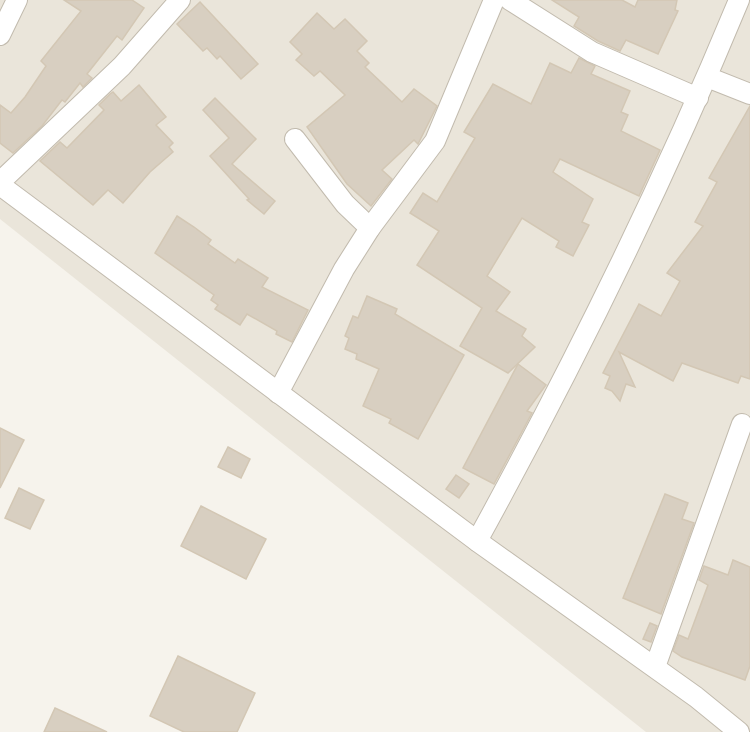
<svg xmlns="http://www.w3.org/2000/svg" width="750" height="732" viewBox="0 0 750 732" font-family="'IBM Plex Sans',sans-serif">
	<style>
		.residential { fill: #eae5da }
		.building { fill: #d8cfc1; stroke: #d3c7b4; stroke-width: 1.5 }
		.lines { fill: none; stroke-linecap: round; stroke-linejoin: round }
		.street-casing { stroke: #c2bbae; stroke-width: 22 }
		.street { stroke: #fff; stroke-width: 20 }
	</style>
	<rect width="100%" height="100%" fill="#f6f3ec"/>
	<!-- residential -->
	<polygon class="residential" points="0,0 750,0 750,732 646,732 0,219"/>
	<!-- building -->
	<g class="building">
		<polygon points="64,0 132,0 144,8 122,40 117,36 87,74 92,78 83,87 80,83 65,102 62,100 42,126 13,153 0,143 0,105 11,113 25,97 46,66 41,61 81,11"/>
		<polygon points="552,0 622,0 635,7 638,0 677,0 675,10 678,11 658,54 626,40 620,51 598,41 574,26 579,17"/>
		<polygon points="200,2 258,64 241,79 220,56 217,59 207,48 203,51 177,24"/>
		<polygon points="317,13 334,29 345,19 367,41 357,51 369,63 365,67 402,102 414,89 437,106 418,144 414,140 382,170 392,179 371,206 347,184 307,127 345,95 320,71 314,76 296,60 302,54 290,42"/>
		<polygon points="579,58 595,66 591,74 630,91 621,112 628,115 621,131 660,150 639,196 560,159 553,172 593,199 582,222 589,225 573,256 556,247 559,241 522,218 487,276 510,292 496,311 526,329 522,336 535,347 508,373 460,346 482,308 417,265 439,231 410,213 423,193 437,202 475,138 464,132 493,84 531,104 550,63 571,73"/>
		<polygon points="139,85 166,117 156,125 173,143 169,147 173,152 150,172 123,203 108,190 93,205 40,161 60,142 67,148 104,110 99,105 110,94 113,92 121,101"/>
		<polygon points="215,98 256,139 232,164 275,201 264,214 247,200 249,199 210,156 229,138 203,110"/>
		<polygon points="750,106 750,379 741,376 738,383 682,363 673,381 619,352 635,387 626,384 620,401 612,391 605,388 610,376 603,373 639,304 661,316 680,281 667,273 703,226 695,222 717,182 709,178"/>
		<polygon points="177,216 194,227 211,240 208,244 235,263 238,259 268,278 262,287 308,310 292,342 276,334 277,331 247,314 240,325 215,309 218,305 211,300 214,295 155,253"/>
		<polygon points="367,296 397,309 395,314 464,355 418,439 389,423 391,419 363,406 379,369 356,359 357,354 345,349 349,338 345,336 353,316 358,318"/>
		<polygon points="518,364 546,385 527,411 532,413 494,484 463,468"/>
		<polygon points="0,428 24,440 0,488"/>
		<polygon points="228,447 250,459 241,478 218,467"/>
		<polygon points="456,475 469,484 459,498 446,489"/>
		<polygon points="19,488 44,500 30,529 5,518"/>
		<polygon points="665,494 688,503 682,519 694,523 661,614 623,598"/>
		<polygon points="201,506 266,539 246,579 181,546"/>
		<polygon points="733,560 750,567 750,666 745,680 682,657 673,651 679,635 688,639 708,585 699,580 704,566 728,575"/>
		<polygon points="650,623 657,626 651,642 643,639"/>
		<polygon points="178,656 255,693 237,732 184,732 150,716"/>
		<polygon points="55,708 107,732 44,732"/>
	</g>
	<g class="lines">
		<defs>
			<g id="street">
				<polyline points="510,0 592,52 698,98"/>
				<polyline points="0,35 17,0"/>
				<polyline points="707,77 750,94"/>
				<polyline points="295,139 345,204 370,228"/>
				<polyline points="0,182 122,66 180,0"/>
				<polyline points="0,185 477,541 696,697 739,732"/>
				<polyline points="278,393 344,269 370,228 435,141 494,0"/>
				<path d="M477,541C573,366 663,184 739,0"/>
				<polyline points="655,667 742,424"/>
			</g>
		</defs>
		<!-- street casing -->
		<use href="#street" class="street-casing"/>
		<!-- street -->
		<use href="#street" class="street"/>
	</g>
</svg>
